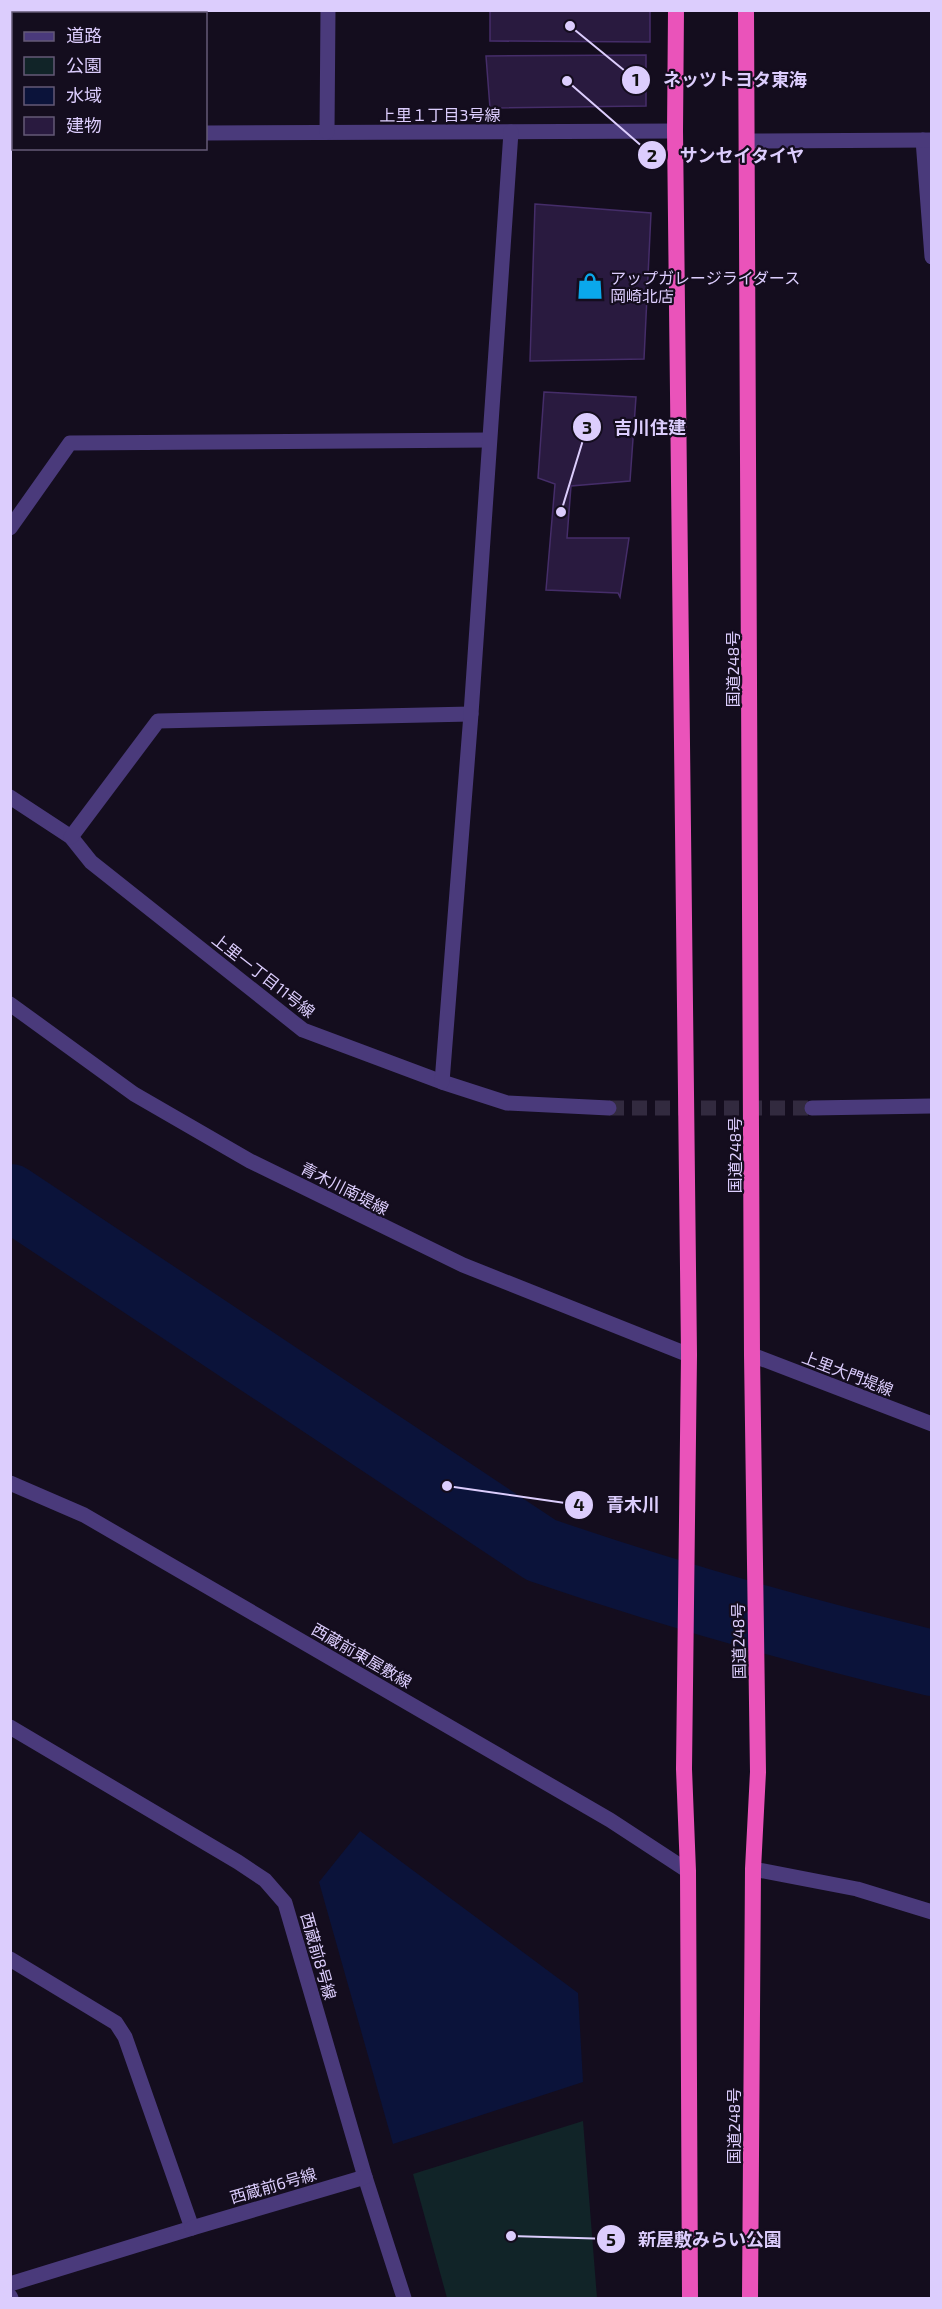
<svg xmlns="http://www.w3.org/2000/svg" width="942" height="2309" viewBox="0 0 942 2309" font-family="'Exo 2','Noto Sans JP',sans-serif">
	<style>
		.green { fill: #112428 }
		.water { fill: #0b133a }
		.lines { fill: none; stroke-linecap: round; stroke-linejoin: round }
		.river { stroke: #0b133a; stroke-width: 66 }
		.building { fill: #291a3f; stroke: #452d69; stroke-width: 1.5 }
		.minor-tunnel { stroke: #322a3f; stroke-width: 15; stroke-dasharray: 15 8; stroke-linecap: butt }
		.minor { stroke: #4a3a7b; stroke-width: 15 }
		.tertiary { stroke: #4a3a7b; stroke-width: 15 }
		.trunk { stroke: #ea53ba; stroke-width: 16 }
		.labels { text-anchor: middle; dominant-baseline: central; stroke-width: 4.5; stroke-linejoin: round; paint-order: stroke }
		.street-label { font-size: 16px; fill: #dccdfd; stroke: #140d1e }
		.poi-label { font-size: 16px; fill: #dccdfd; stroke: #140d1e; text-anchor: start }
		.leader { fill: none; stroke: #dccdfd; stroke-width: 2 }
		.callout-dot { fill: #dccdfd; stroke: #140d1e; stroke-width: 2 }
		.mark-label { font-size: 18px; text-anchor: middle; font-weight: bold; fill: #111 }
		.callout-label { font-size: 18px; text-anchor: middle; font-weight: bold; fill: #dccdfd; stroke: #140d1e; stroke-width: 4.5; stroke-linejoin: round; paint-order: stroke }
	</style>
	<rect width="100%" height="100%" fill="#140d1e"/>
	<!-- green -->
	<polygon class="green" points="583,2121 597,2298 447,2298 413,2174"/>
	<!-- water -->
	<polygon class="water" points="360,1831 578,1993 583,2082 393,2144 319,1882"/>
	<g class="lines">
		<!-- river -->
		<path class="river" d="M10,1197L541,1550C669,1594 800,1631 932,1663"/>
	</g>
	<!-- building -->
	<g class="building">
		<polygon points="490,10 650,10 650,42 490,41"/>
		<polygon points="646,55 646,106 490,108 486,56"/>
		<polygon points="535,204 651,213 644,359 530,361"/>
		<polygon points="544,392 636,397 630,481 571,486 567,538 629,538 620,597 618,593 546,590 555,484 538,478"/>
	</g>
	<g class="lines">
		<!-- minor-tunnel -->
		<polyline class="minor-tunnel" points="609,1108 812,1108"/>
		<!-- minor -->
		<g class="minor">
			<polyline points="206,133 675,131"/>
			<polyline points="10,134 14,134"/>
			<polyline points="923,140 932,257"/>
			<polyline points="748,141 932,140"/>
			<polyline points="10,528 70,443 489,440"/>
			<polyline points="10,797 71,837 91,862 303,1030 442,1082 507,1103 609,1108"/>
			<polyline points="71,837 158,721 471,714"/>
			<polyline points="10,1004 134,1094 250,1161 463,1265 689,1355"/>
			<polyline points="442,1082 471,714 511,132"/>
			<polyline points="812,1108 932,1106"/>
			<polyline points="752,1355 932,1424"/>
			<polyline points="10,1483 84,1515 610,1820 688,1871"/>
			<polyline points="10,1727 238,1862 265,1880 285,1903 365,2177 404,2298"/>
			<polyline points="753,1869 857,1889 932,1912"/>
			<polyline points="10,1959 116,2023 125,2037 192,2228 10,2284"/>
			<polyline points="192,2228 365,2177"/>
			<polyline points="10,2296 11,2298"/>
		</g>
		<!-- tertiary -->
		<polyline class="tertiary" points="327,132 328,10"/>
		<!-- trunk -->
		<g class="trunk">
			<polyline points="676,10 675,131 689,1355 684,1769 688,1871 690,2298"/>
			<polyline points="746,10 752,1355 758,1772 753,1869 750,2298"/>
		</g>
	</g>
	<!-- icons -->
	<defs>
		<symbol id="shop-bare" viewBox="-9 -9 18 18"><path d="M-5-2.5h2.3a2.7 3.5 0 0 1 5.4 0H5L5.5 6h-11ZM-1.5-2.5h3a1.5 2.3 0 0 0-3 0Z" fill="#0aa8eb" stroke="#140d1e" stroke-width="2.5" paint-order="stroke"/></symbol>
	</defs>
	<g fill-rule="evenodd">
		<use href="#shop-bare" x="571" y="267" width="38" height="38"/>
	</g>
	<g class="labels">
		<!-- street labels -->
		<g class="street-label">
			<text x="440" y="114">上里１丁目3号線</text>
			<text transform="translate(732 669) rotate(-90)">国道248号</text>
			<text transform="translate(264 975) rotate(38)">上里一丁目11号線</text>
			<text transform="translate(734 1155) rotate(-90)">国道248号</text>
			<text transform="translate(345 1188) rotate(27)">青木川南堤線</text>
			<text transform="translate(848 1373) rotate(21)">上里大門堤線</text>
			<text transform="translate(738 1641) rotate(-91)">国道248号</text>
			<text transform="translate(362 1655) rotate(30)">西蔵前東屋敷線</text>
			<text transform="translate(319 1956) rotate(74)">西蔵前8号線</text>
			<text transform="translate(733 2126) rotate(-90)">国道248号</text>
			<text transform="translate(273 2185) rotate(-16)">西蔵前6号線</text>
		</g>
		<!-- poi labels -->
		<g class="poi-label">
			<text x="610" y="277">アップガレージライダース<tspan x="610" dy="18">岡崎北店</tspan></text>
		</g>
	</g>
	<!-- callouts -->
	<path class="leader" d="M570 26L636 80M567 81L652 155M561 512L587 427M447 1486L579 1505M511 2236L611 2239"/>
	<g class="callout-dot">
		<circle cx="570" cy="26" r="6"/>
		<circle cx="567" cy="81" r="6"/>
		<circle cx="561" cy="512" r="6"/>
		<circle cx="447" cy="1486" r="6"/>
		<circle cx="511" cy="2236" r="6"/>
		<circle cx="636" cy="80" r="15"/>
		<circle cx="652" cy="155" r="15"/>
		<circle cx="587" cy="427" r="15"/>
		<circle cx="579" cy="1505" r="15"/>
		<circle cx="611" cy="2239" r="15"/>
	</g>
	<g class="mark-label">
		<text x="636" y="86">1</text>
		<text x="652" y="162">2</text>
		<text x="587" y="434">3</text>
		<text x="579" y="1511">4</text>
		<text x="611" y="2246">5</text>
	</g>
	<g class="callout-label">
		<text x="735" y="86">ネッツトヨタ東海</text>
		<text x="742" y="162">サンセイタイヤ</text>
		<text x="650" y="434">吉川住建</text>
		<text x="633" y="1511">青木川</text>
		<text x="710" y="2246">新屋敷みらい公園</text>
	</g>
	<!-- border -->
	<rect width="942" height="2309" fill="none" stroke="#dccdfd" stroke-width="24"/>
	<!-- legend -->
	<rect x="12" y="12" width="195" height="138" fill="#140d1e" stroke="#645a77" stroke-width="1.5"/>
	<rect x="24" y="32" width="30" height="9" fill="#4a3a7b" stroke="#645a77" stroke-width="1.5"/>
	<text x="66" y="42" font-size="18" fill="#dccdfd">道路</text>
	<rect x="24" y="57" width="30" height="18" fill="#112428" stroke="#645a77" stroke-width="1.5"/>
	<text x="66" y="72" font-size="18" fill="#dccdfd">公園</text>
	<rect x="24" y="87" width="30" height="18" fill="#0b133a" stroke="#645a77" stroke-width="1.5"/>
	<text x="66" y="102" font-size="18" fill="#dccdfd">水域</text>
	<rect x="24" y="117" width="30" height="18" fill="#291a3f" stroke="#645a77" stroke-width="1.5"/>
	<text x="66" y="132" font-size="18" fill="#dccdfd">建物</text>
</svg>
